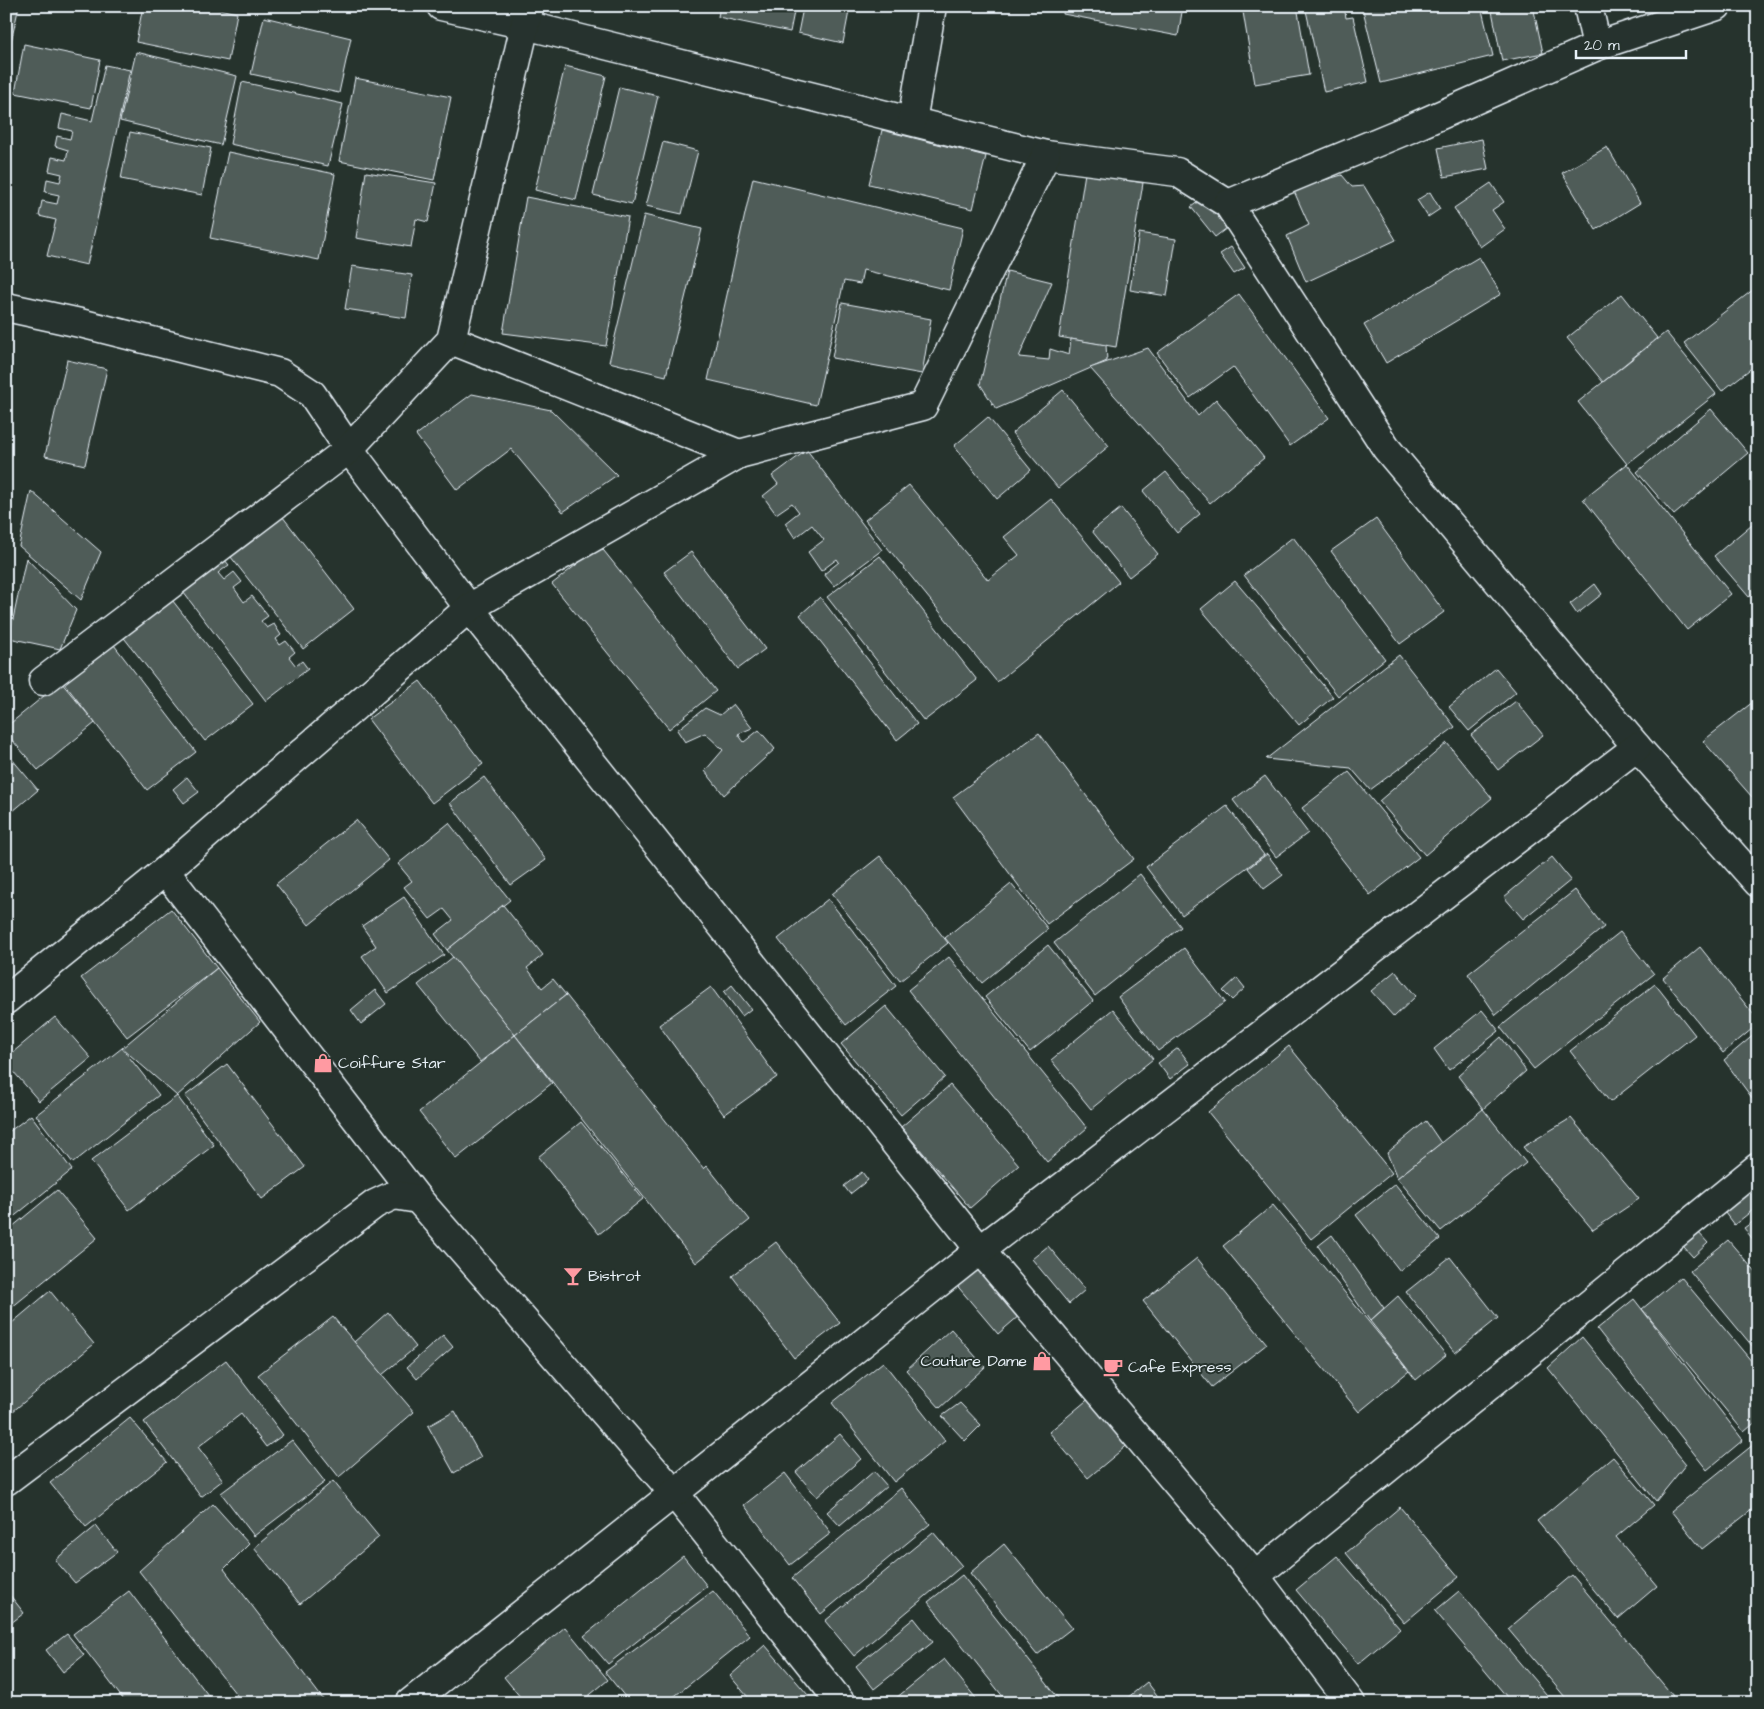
<svg xmlns="http://www.w3.org/2000/svg" width="1764" height="1709" viewBox="0 0 1764 1709" font-family="'Architects Daughter',sans-serif">
	<style>
		.building { fill: #505c59; stroke: #e8f1f8 }
		.lines { fill: none; stroke-linecap: round; stroke-linejoin: round }
		.minor-casing { stroke: #e8f1f8; stroke-width: 31 }
		.minor { stroke: #26332d; stroke-width: 28 }
		.labels { text-anchor: middle; dominant-baseline: central; stroke-width: 4; stroke-linejoin: round; paint-order: stroke }
		.poi-label { font-size: 16px; fill: #e8f1f8; stroke: #26332d; text-anchor: start }
	</style>
	<rect width="100%" height="100%" fill="#26332d"/>
	<filter id="ink" filterUnits="userSpaceOnUse"><feTurbulence type="fractalNoise" baseFrequency=".02" numOctaves="2"/><feDisplacementMap in="SourceGraphic" scale="10" xChannelSelector="R" yChannelSelector="G"/><feConvolveMatrix kernelMatrix="1 2 1 2 8 2 1 2 1" color-interpolation-filters="sRGB"/></filter>
	<g filter="url(#ink)">
		<!-- building -->
		<g class="building">
			<polygon points="6,6 19,6 6,64"/>
			<polygon points="143,6 206,6 237,13 228,61 136,42"/>
			<polygon points="720,6 850,6 843,43 798,33 803,8 795,7 790,32 718,17"/>
			<polygon points="1064,6 1183,6 1178,36 1063,14"/>
			<polygon points="1242,6 1297,6 1309,75 1255,84"/>
			<polygon points="1305,6 1344,6 1346,18 1353,17 1368,82 1324,92"/>
			<polygon points="1362,6 1481,6 1493,56 1381,83"/>
			<polygon points="1491,6 1533,6 1543,53 1502,61"/>
			<polygon points="264,17 351,38 339,93 251,74"/>
			<polygon points="24,44 100,60 91,108 15,93"/>
			<polygon points="136,52 237,76 221,145 120,121"/>
			<polygon points="105,65 130,70 87,265 47,256 56,220 39,216 42,201 57,204 59,195 45,192 47,179 60,182 62,174 49,171 52,157 66,160 68,150 55,146 57,136 70,139 72,131 59,128 62,114 92,121"/>
			<polygon points="565,66 606,76 576,200 535,190"/>
			<polygon points="355,78 451,97 434,180 339,161"/>
			<polygon points="242,82 343,104 328,166 230,144"/>
			<polygon points="619,87 658,96 632,204 593,195"/>
			<polygon points="882,130 986,156 973,209 869,184"/>
			<polygon points="130,132 211,148 202,195 121,179"/>
			<polygon points="1482,139 1488,169 1444,177 1438,148"/>
			<polygon points="663,142 698,151 682,214 646,206"/>
			<polygon points="1607,147 1640,203 1596,230 1562,173"/>
			<polygon points="228,152 335,174 319,260 210,238"/>
			<polygon points="366,172 436,183 428,222 416,219 411,247 356,238"/>
			<polygon points="1085,173 1143,183 1116,347 1059,337"/>
			<polygon points="1342,175 1352,187 1364,186 1396,240 1306,282 1287,236 1309,225 1293,189"/>
			<polygon points="753,178 963,228 949,290 863,270 860,284 844,281 816,405 708,380"/>
			<polygon points="1491,183 1504,202 1492,210 1505,229 1480,247 1454,208"/>
			<polygon points="1430,192 1440,209 1428,217 1417,200"/>
			<polygon points="526,197 628,217 606,346 503,333"/>
			<polygon points="1203,198 1227,228 1215,237 1191,207"/>
			<polygon points="644,215 702,229 666,376 609,362"/>
			<polygon points="1139,233 1176,239 1167,296 1130,290"/>
			<polygon points="1231,247 1245,268 1234,274 1220,254"/>
			<polygon points="1479,257 1501,294 1386,363 1364,325"/>
			<polygon points="352,266 412,275 406,318 345,309"/>
			<polygon points="1007,271 1052,282 1019,357 1049,360 1050,349 1069,355 1071,339 1106,345 1107,361 996,409 980,384"/>
			<polygon points="1758,286 1758,363 1722,391 1684,343"/>
			<polygon points="1239,294 1329,418 1290,446 1233,367 1190,398 1157,353"/>
			<polygon points="1622,294 1657,338 1603,382 1567,338"/>
			<polygon points="842,303 931,319 922,374 832,358"/>
			<polygon points="1666,332 1716,394 1627,464 1578,402"/>
			<polygon points="1148,348 1198,416 1216,399 1264,458 1210,503 1090,368"/>
			<polygon points="67,360 107,369 85,465 45,456"/>
			<polygon points="1063,390 1109,446 1058,488 1012,433"/>
			<polygon points="472,394 551,410 617,475 563,512 511,449 457,490 416,435"/>
			<polygon points="1711,409 1748,453 1674,515 1637,472"/>
			<polygon points="988,417 1031,470 997,499 954,446"/>
			<polygon points="807,450 882,550 834,586 824,574 839,562 837,559 821,571 808,552 824,540 812,525 795,538 785,523 799,512 792,503 776,514 763,496 778,484 772,476"/>
			<polygon points="1627,464 1731,594 1687,630 1583,499"/>
			<polygon points="1166,472 1200,514 1177,533 1143,491"/>
			<polygon points="909,485 988,580 1019,555 1004,537 1051,499 1119,582 997,682 865,520"/>
			<polygon points="31,491 101,552 81,600 19,546"/>
			<polygon points="1121,508 1158,554 1129,577 1092,531"/>
			<polygon points="279,512 354,609 303,649 227,552"/>
			<polygon points="1376,519 1444,612 1400,644 1331,551"/>
			<polygon points="1758,519 1758,590 1749,597 1714,556"/>
			<polygon points="1293,537 1385,659 1338,696 1244,575"/>
			<polygon points="600,546 716,691 669,729 552,584"/>
			<polygon points="691,552 765,649 738,669 664,572"/>
			<polygon points="219,553 229,565 218,573 224,580 234,572 242,582 234,588 244,602 252,596 268,616 261,621 267,628 274,624 281,635 276,639 280,645 286,641 295,652 289,657 296,666 302,661 308,669 266,701 177,584"/>
			<polygon points="880,556 977,680 924,721 827,597"/>
			<polygon points="26,558 76,610 60,649 9,638"/>
			<polygon points="1235,581 1333,697 1299,725 1201,609"/>
			<polygon points="1595,584 1602,594 1577,614 1570,604"/>
			<polygon points="169,596 253,704 205,741 121,634"/>
			<polygon points="820,597 917,724 897,740 800,615"/>
			<polygon points="114,645 196,752 147,790 64,683"/>
			<polygon points="1399,655 1455,727 1370,790 1351,768 1266,759"/>
			<polygon points="1496,668 1516,692 1469,731 1449,707"/>
			<polygon points="420,681 483,764 432,803 368,719"/>
			<polygon points="61,682 95,723 38,770 6,733 6,727"/>
			<polygon points="1758,698 1758,792 1752,797 1703,741"/>
			<polygon points="1516,701 1543,735 1498,770 1471,735"/>
			<polygon points="733,704 752,728 738,734 744,742 759,730 775,749 724,795 705,771 723,750 705,733 685,742 677,730 705,708 720,715"/>
			<polygon points="1039,733 1134,859 1047,924 953,797"/>
			<polygon points="1447,743 1492,798 1425,855 1379,801"/>
			<polygon points="6,752 38,790 6,817"/>
			<polygon points="1349,772 1419,857 1370,895 1302,808"/>
			<polygon points="1265,776 1308,833 1276,857 1233,800"/>
			<polygon points="187,777 199,792 184,803 173,789"/>
			<polygon points="484,777 546,860 511,885 450,803"/>
			<polygon points="1227,806 1264,855 1182,915 1146,867"/>
			<polygon points="356,820 389,860 309,925 276,884"/>
			<polygon points="449,823 510,900 447,950 435,934 453,920 444,909 430,919 404,887 412,881 398,864"/>
			<polygon points="1267,854 1283,875 1264,889 1248,868"/>
			<polygon points="880,856 948,943 900,981 832,894"/>
			<polygon points="1552,857 1571,880 1523,919 1504,897"/>
			<polygon points="1140,874 1181,927 1095,996 1054,943"/>
			<polygon points="1011,884 1048,929 982,983 945,938"/>
			<polygon points="1575,890 1604,927 1496,1015 1468,974"/>
			<polygon points="404,897 444,955 388,993 362,956 376,946 362,926"/>
			<polygon points="828,899 896,986 846,1025 778,939"/>
			<polygon points="503,905 543,955 527,968 542,988 553,979 566,995 515,1035 447,950"/>
			<polygon points="171,909 217,968 127,1037 81,978"/>
			<polygon points="1620,932 1654,974 1534,1069 1500,1027"/>
			<polygon points="1048,945 1093,1001 1030,1052 985,997"/>
			<polygon points="1700,947 1758,1020 1758,1024 1723,1053 1663,978"/>
			<polygon points="1184,948 1225,1002 1158,1051 1118,997"/>
			<polygon points="453,957 515,1035 480,1062 418,985"/>
			<polygon points="949,957 1087,1128 1047,1162 908,990"/>
			<polygon points="217,968 260,1022 177,1096 122,1048"/>
			<polygon points="1395,971 1416,996 1394,1017 1371,991"/>
			<polygon points="1237,978 1245,988 1232,1000 1223,991"/>
			<polygon points="1655,984 1695,1035 1610,1102 1570,1051"/>
			<polygon points="732,985 751,1009 742,1016 724,992"/>
			<polygon points="711,987 777,1077 724,1115 659,1025"/>
			<polygon points="375,990 386,1004 361,1024 351,1010"/>
			<polygon points="566,995 704,1169 707,1166 750,1220 696,1263 515,1035"/>
			<polygon points="886,1006 945,1077 901,1115 841,1044"/>
			<polygon points="1113,1009 1153,1059 1091,1109 1051,1060"/>
			<polygon points="1482,1010 1499,1031 1449,1070 1434,1049"/>
			<polygon points="55,1017 91,1058 39,1101 6,1063 6,1058"/>
			<polygon points="1756,1033 1758,1035 1758,1106 1724,1060"/>
			<polygon points="515,1035 552,1083 456,1159 419,1112"/>
			<polygon points="1501,1037 1526,1071 1483,1109 1458,1076"/>
			<polygon points="1289,1046 1392,1173 1311,1239 1208,1112"/>
			<polygon points="122,1048 159,1095 73,1163 36,1115"/>
			<polygon points="1178,1048 1190,1064 1170,1079 1158,1063"/>
			<polygon points="227,1064 305,1167 262,1199 185,1096"/>
			<polygon points="950,1085 1019,1165 970,1208 901,1127"/>
			<polygon points="177,1096 214,1145 129,1210 91,1161"/>
			<polygon points="1483,1109 1526,1163 1441,1231 1397,1178"/>
			<polygon points="31,1115 72,1170 6,1223 6,1134"/>
			<polygon points="1571,1118 1639,1199 1593,1230 1523,1147"/>
			<polygon points="1426,1121 1441,1143 1397,1178 1387,1153"/>
			<polygon points="581,1122 643,1199 599,1234 538,1157"/>
			<polygon points="862,1172 868,1180 850,1194 844,1186"/>
			<polygon points="1758,1182 1758,1206 1734,1225 1722,1209"/>
			<polygon points="1395,1184 1440,1239 1400,1271 1356,1215"/>
			<polygon points="57,1190 97,1238 6,1312 6,1232"/>
			<polygon points="1273,1205 1409,1371 1359,1412 1223,1246"/>
			<polygon points="1758,1218 1758,1246 1744,1228"/>
			<polygon points="1698,1232 1708,1243 1693,1257 1683,1246"/>
			<polygon points="1332,1235 1384,1308 1370,1321 1318,1246"/>
			<polygon points="1728,1240 1758,1275 1758,1353 1690,1271"/>
			<polygon points="776,1242 840,1323 794,1358 732,1276"/>
			<polygon points="1048,1246 1085,1290 1069,1304 1032,1259"/>
			<polygon points="1450,1257 1498,1318 1455,1353 1406,1292"/>
			<polygon points="1197,1258 1267,1344 1212,1387 1143,1301"/>
			<polygon points="976,1263 1020,1315 998,1334 954,1282"/>
			<polygon points="1681,1277 1758,1369 1758,1420 1744,1432 1642,1309"/>
			<polygon points="50,1291 94,1344 12,1412 6,1405 6,1328"/>
			<polygon points="1398,1296 1446,1355 1416,1380 1370,1321"/>
			<polygon points="1634,1299 1743,1440 1707,1470 1597,1329"/>
			<polygon points="388,1312 416,1347 382,1375 354,1342"/>
			<polygon points="333,1317 414,1412 339,1477 258,1375"/>
			<polygon points="951,1329 985,1367 940,1408 906,1370"/>
			<polygon points="443,1335 453,1347 417,1379 407,1367"/>
			<polygon points="1582,1337 1686,1464 1656,1501 1548,1368"/>
			<polygon points="226,1360 283,1435 266,1447 241,1414 198,1447 223,1480 201,1497 144,1422"/>
			<polygon points="883,1362 945,1441 894,1482 832,1403"/>
			<polygon points="1092,1396 1131,1442 1088,1478 1049,1432"/>
			<polygon points="960,1403 981,1425 965,1441 942,1416"/>
			<polygon points="455,1411 481,1457 454,1473 428,1426"/>
			<polygon points="130,1418 167,1462 86,1527 50,1483"/>
			<polygon points="840,1434 861,1459 817,1497 796,1472"/>
			<polygon points="292,1440 325,1482 254,1536 221,1493"/>
			<polygon points="1754,1444 1758,1449 1758,1505 1702,1549 1671,1511"/>
			<polygon points="1613,1457 1654,1505 1616,1537 1657,1586 1618,1619 1537,1521"/>
			<polygon points="874,1471 887,1486 840,1526 827,1512"/>
			<polygon points="785,1473 831,1533 790,1565 744,1505"/>
			<polygon points="333,1481 379,1537 300,1604 254,1548"/>
			<polygon points="901,1488 930,1524 821,1614 792,1578"/>
			<polygon points="213,1504 249,1544 224,1569 326,1703 243,1703 139,1571"/>
			<polygon points="1400,1507 1459,1577 1404,1623 1346,1553"/>
			<polygon points="96,1526 117,1552 75,1583 55,1560"/>
			<polygon points="933,1532 962,1566 854,1656 825,1621"/>
			<polygon points="1004,1544 1072,1628 1037,1655 970,1573"/>
			<polygon points="683,1556 707,1586 608,1664 584,1636"/>
			<polygon points="1337,1556 1400,1629 1358,1664 1296,1590"/>
			<polygon points="962,1575 1062,1703 1008,1703 928,1602"/>
			<polygon points="1572,1575 1673,1696 1665,1703 1570,1703 1508,1629"/>
			<polygon points="6,1590 24,1613 6,1627"/>
			<polygon points="129,1591 214,1703 126,1703 73,1634"/>
			<polygon points="713,1591 750,1636 666,1703 630,1703 605,1672"/>
			<polygon points="1459,1591 1552,1701 1550,1703 1512,1703 1435,1611"/>
			<polygon points="914,1618 933,1642 874,1689 856,1666"/>
			<polygon points="565,1627 608,1680 580,1703 525,1703 504,1677"/>
			<polygon points="67,1634 84,1655 63,1672 46,1650"/>
			<polygon points="765,1645 808,1695 800,1703 753,1703 730,1676"/>
			<polygon points="944,1659 979,1702 890,1703"/>
			<polygon points="1147,1682 1163,1703 1121,1703"/>
			<polygon points="625,1696 630,1703 616,1703"/>
		</g>
		<g class="lines">
			<defs>
				<g id="minor">
					<polyline points="441,6 525,25 1046,155 1177,172 1228,204 1386,448 1637,747 1758,883"/>
					<polyline points="1588,6 1597,46"/>
					<polyline points="912,121 932,6"/>
					<polyline points="1228,204 1409,129 1597,46 1717,6"/>
					<polyline points="6,307 80,323 280,373 312,394 349,449 469,608 980,1250 1255,1576 1351,1703"/>
					<polyline points="451,340 739,454"/>
					<polyline points="43,681 349,449 451,340 529,8"/>
					<polyline points="165,871 418,1199 675,1494 841,1703"/>
					<polyline points="6,1000 165,871 469,608 739,454 923,406 1046,155"/>
					<polyline points="6,1481 375,1204 394,1195 418,1199"/>
					<polyline points="1255,1576 1758,1167"/>
					<polyline points="410,1703 980,1250 1637,747"/>
				</g>
			</defs>
			<!-- minor casing -->
			<use href="#minor" class="minor-casing"/>
			<!-- minor -->
			<use href="#minor" class="minor"/>
		</g>
	</g>
	<!-- icons -->
	<defs>
		<symbol id="shop-bare" viewBox="-9 -9 18 18"><path d="M-5-2.5h2.3a2.7 3.5 0 0 1 5.4 0H5L5.5 6h-11ZM-1.5-2.5h3a1.5 2.3 0 0 0-3 0Z" fill="#ff9aa2" stroke="#26332d" stroke-width="2.5" paint-order="stroke"/></symbol>
		<symbol id="bar-bare" viewBox="-9 -9 18 18"><path d="M-6-5H6L.8 .8V4.5H3.5V6h-7V4.5H-.8V.8Z" fill="#ff9aa2" stroke="#26332d" stroke-width="2.5" paint-order="stroke"/></symbol>
		<symbol id="cafe-bare" viewBox="-9 -9 18 18"><path d="M-5.5-4.5H6V0H3Q3 3.5 0 3.5H-2.5Q-5.5 3.5-5.5 0ZM3-3.2v2h1.7v-2ZM-6 4.5H4V6H-6Z" fill="#ff9aa2" stroke="#26332d" stroke-width="2.5" paint-order="stroke"/></symbol>
	</defs>
	<g fill-rule="evenodd">
		<use href="#shop-bare" x="309" y="1049" width="28" height="28"/>
		<use href="#bar-bare" x="559" y="1262" width="28" height="28"/>
		<use href="#shop-bare" x="1028" y="1347" width="28" height="28"/>
		<use href="#cafe-bare" x="1099" y="1353" width="28" height="28"/>
	</g>
	<g class="labels">
		<!-- poi labels -->
		<g class="poi-label">
			<text x="338" y="1063">Coiffure Star</text>
			<text x="588" y="1276">Bistrot</text>
			<text x="1027" y="1361" text-anchor="end">Couture Dame</text>
			<text x="1128" y="1367">Cafe Express</text>
		</g>
	</g>
	<!-- margin -->
	<rect width="1764" height="1709" fill="none" stroke="#26332d" stroke-width="25"/>
	<rect x="12" y="12" width="1739" height="1684" fill="none" stroke="#e8f1f8" stroke-width="2" filter="url(#ink)"/>
	<!-- scale -->
	<path d="M1576 50v8h110v-8" fill="none" stroke="#e8f1f8" stroke-width="2.5"/>
	<text x="1584" y="50" font-size="15" fill="#e8f1f8" stroke="#26332d" stroke-width="4" paint-order="stroke">20 m</text>
</svg>
